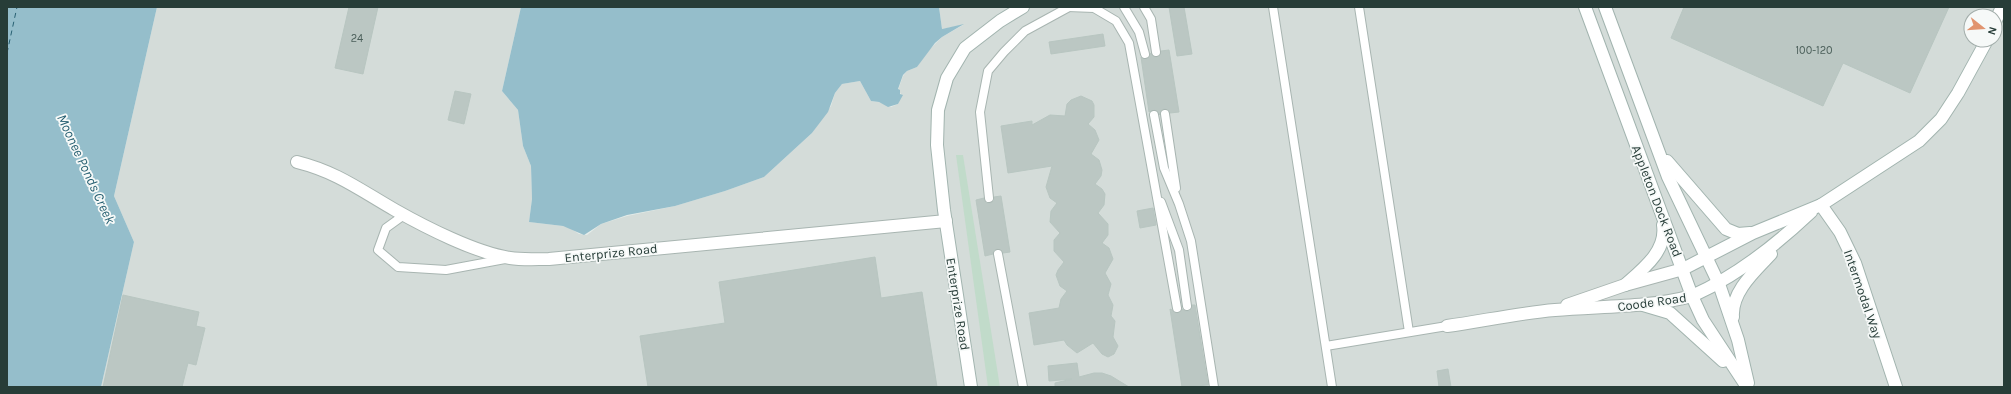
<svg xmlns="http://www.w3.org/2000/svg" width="2011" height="394" viewBox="0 0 2011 394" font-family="Karla,sans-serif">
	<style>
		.built { fill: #d4dcd9; fill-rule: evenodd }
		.green { fill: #c1dbca }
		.water { fill: #95becb }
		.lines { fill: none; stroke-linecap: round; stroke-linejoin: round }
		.ferry { stroke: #276072; stroke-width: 1; stroke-dasharray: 5 4; stroke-linecap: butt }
		.building { fill: #bbc7c3; stroke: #b8c6c1 }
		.lane-casing { stroke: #a8b5b1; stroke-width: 10 }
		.street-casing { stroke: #a8b5b1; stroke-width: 14 }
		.secondary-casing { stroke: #a2b4af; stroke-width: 14 }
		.lane { stroke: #fff; stroke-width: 8 }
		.street { stroke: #fff; stroke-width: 12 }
		.secondary { stroke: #fff; stroke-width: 12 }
		.labels { text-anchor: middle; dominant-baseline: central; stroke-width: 3.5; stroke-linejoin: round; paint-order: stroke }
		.number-label { font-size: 11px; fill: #4c605b }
		.street-label { font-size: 13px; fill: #273d38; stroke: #f6f9f8 }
		.water-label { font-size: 14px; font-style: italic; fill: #276072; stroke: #f6f9f8 }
	</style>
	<rect width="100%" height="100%" fill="#e5edea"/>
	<!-- built -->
	<path class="built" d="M157,7H521L502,91L518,110L523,146L531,166L532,199L529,222L563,226L570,228L579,234L587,235L601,224L627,216L675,206L725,191L764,177L812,133L831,106L835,93L842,84L860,81L871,101L879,102L891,107L898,104L901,94L898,90L903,76L907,71L917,67L926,53L942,37L963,25L942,29L939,7H2004V387H101L134,242L114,196ZM1971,16H1995V40H1971Z"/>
	<!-- green -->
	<polygon class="green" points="956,155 963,155 1000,387 988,387"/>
	<!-- water -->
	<g class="water">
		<polygon points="7,7 157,7 114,196 134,242 101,387 7,387"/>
		<polygon points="521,7 939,7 942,29 964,24 942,37 935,43 917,67 907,71 903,75 898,89 900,90 900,94 903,95 898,104 888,107 879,102 871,101 860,81 842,84 835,93 828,112 812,133 764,177 725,191 675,206 627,215 601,224 584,235 563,226 529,222 532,199 531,166 523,146 518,110 502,91"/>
	</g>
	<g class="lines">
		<!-- ferry -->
		<polyline class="ferry" points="7,53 17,7"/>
	</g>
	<!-- building -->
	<g class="building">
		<polygon points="349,7 378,7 363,74 335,68"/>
		<polygon points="1169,7 1184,7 1192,54 1177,56"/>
		<polygon points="1684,7 1949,7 1910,93 1843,63 1823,106 1671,38"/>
		<polygon points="1103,34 1105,46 1051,54 1049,42"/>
		<polygon points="1169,50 1179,112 1170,113 1165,109 1161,110 1160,115 1155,110 1149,112 1141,57 1147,59 1151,53 1154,57 1157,57 1161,51"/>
		<polygon points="455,91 471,94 464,124 448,120"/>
		<polygon points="1081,96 1092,101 1094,105 1094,117 1088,124 1095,130 1099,140 1091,154 1099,160 1102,170 1101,176 1095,184 1102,189 1105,194 1104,205 1098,213 1108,224 1108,235 1102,243 1109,248 1113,259 1105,273 1111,284 1108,295 1113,305 1111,316 1115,321 1113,337 1118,346 1114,354 1108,357 1102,354 1093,343 1077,353 1067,345 1064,340 1034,345 1029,313 1059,308 1061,299 1067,291 1060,286 1056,275 1058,270 1064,262 1054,251 1054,240 1060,233 1050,222 1051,211 1057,203 1050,198 1046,187 1052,166 1008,173 1001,126 1032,121 1032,125 1050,115 1065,116 1067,104 1071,100"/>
		<polygon points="1001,196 1010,252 1003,253 997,249 994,250 993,254 985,256 976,200 984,198 986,203 990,203 994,201 994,197"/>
		<polygon points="1153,208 1156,225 1140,228 1137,211"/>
		<polygon points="875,257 881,298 922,292 937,387 648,387 640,336 725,323 719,282"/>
		<polygon points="123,295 199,312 196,326 205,328 196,365 188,363 182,387 103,387"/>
		<polygon points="1192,305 1195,305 1208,385 1182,387 1170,309 1178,313 1182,309 1185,311 1190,311"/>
		<polygon points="1077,363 1079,377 1094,373 1102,373 1111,376 1129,387 1055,387 1055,383 1072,379 1049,381 1048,366"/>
		<polygon points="1448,369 1451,387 1439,387 1437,371"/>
	</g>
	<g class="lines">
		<defs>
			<g id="lane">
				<polyline points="1068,7 1094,8 1116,21 1129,43 1177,308"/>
				<polyline points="1124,7 1139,32 1145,54"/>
				<polyline points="1144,7 1151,19 1156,52"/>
				<polyline points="1273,7 1332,387"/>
				<polyline points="1359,7 1409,332"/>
				<polyline points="1165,114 1176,188"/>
				<polyline points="1154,115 1164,168 1179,204 1191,241 1214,387"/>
				<polyline points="989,198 980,112 988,71 1004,52 1025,31 1069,7"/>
				<polyline points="1161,202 1179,250 1187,306"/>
				<polyline points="404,215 386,228 378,250 398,267 446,270 505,259"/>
				<polyline points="998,254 1023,387"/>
				<polyline points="1326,346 1447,326"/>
			</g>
			<g id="street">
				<path d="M297,162C337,172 360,190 395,210C425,227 476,253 510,258C522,260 536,259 549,259L946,221"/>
				<polyline points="1567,305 1625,285 1683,269"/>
				<path d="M1447,326C1483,321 1519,313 1555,310C1601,306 1647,308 1692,296"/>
			</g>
			<g id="secondary">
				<polyline points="1585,7 1692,296 1703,320 1747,387"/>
				<polyline points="1605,7 1668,177 1719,284 1738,340 1748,383"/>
				<polyline points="1995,22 2002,7"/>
				<polyline points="1667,161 1726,229 1738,234 1750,233"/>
				<polyline points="1821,205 1840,232 1855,263 1896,387"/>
				<polyline points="1683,269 1753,233 1821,205 1919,141 1941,119 1958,93 1987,40"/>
				<path d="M1625,285C1643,269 1667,251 1663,225"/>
				<path d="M1692,296C1737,276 1775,246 1811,212"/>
				<polyline points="1643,305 1670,313 1723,361"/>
				<path d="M1733,317C1731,292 1755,271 1771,254"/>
				<polyline points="971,387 944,210 937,145 938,110 947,78 965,48 1000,21 1023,7"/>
			</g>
		</defs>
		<!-- lane casing -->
		<use href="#lane" class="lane-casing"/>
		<!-- street casing -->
		<use href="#street" class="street-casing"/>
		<!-- secondary casing -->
		<use href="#secondary" class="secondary-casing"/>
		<!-- lane -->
		<use href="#lane" class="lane"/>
		<!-- street -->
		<use href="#street" class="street"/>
		<!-- secondary -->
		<use href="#secondary" class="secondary"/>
	</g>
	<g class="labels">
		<!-- number labels -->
		<g class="number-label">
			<text x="357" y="38">24</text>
			<text x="1814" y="50">100-120</text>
		</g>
		<!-- street labels -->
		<g class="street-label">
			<text transform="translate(1657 201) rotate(69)">Appleton Dock Road</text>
			<text transform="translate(611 253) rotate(-6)">Enterprize Road</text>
			<text transform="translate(1863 294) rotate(71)">Intermodal Way</text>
			<text transform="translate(1652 302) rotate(-8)">Coode Road</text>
			<text transform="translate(958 304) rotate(81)">Enterprize Road</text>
		</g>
		<!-- water labels -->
		<g class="water-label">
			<text transform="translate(86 169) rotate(65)">Moonee Ponds Creek</text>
		</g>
	</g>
	<!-- border -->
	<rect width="2011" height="394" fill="none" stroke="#273d38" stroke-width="16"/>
	<!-- north arrow -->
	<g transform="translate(1983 28) rotate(107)"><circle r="19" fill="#f6f9f8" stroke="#a3aeab"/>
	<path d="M0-3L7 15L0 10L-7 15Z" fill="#e1946f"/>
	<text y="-6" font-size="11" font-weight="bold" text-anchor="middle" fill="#273d38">N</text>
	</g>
</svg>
